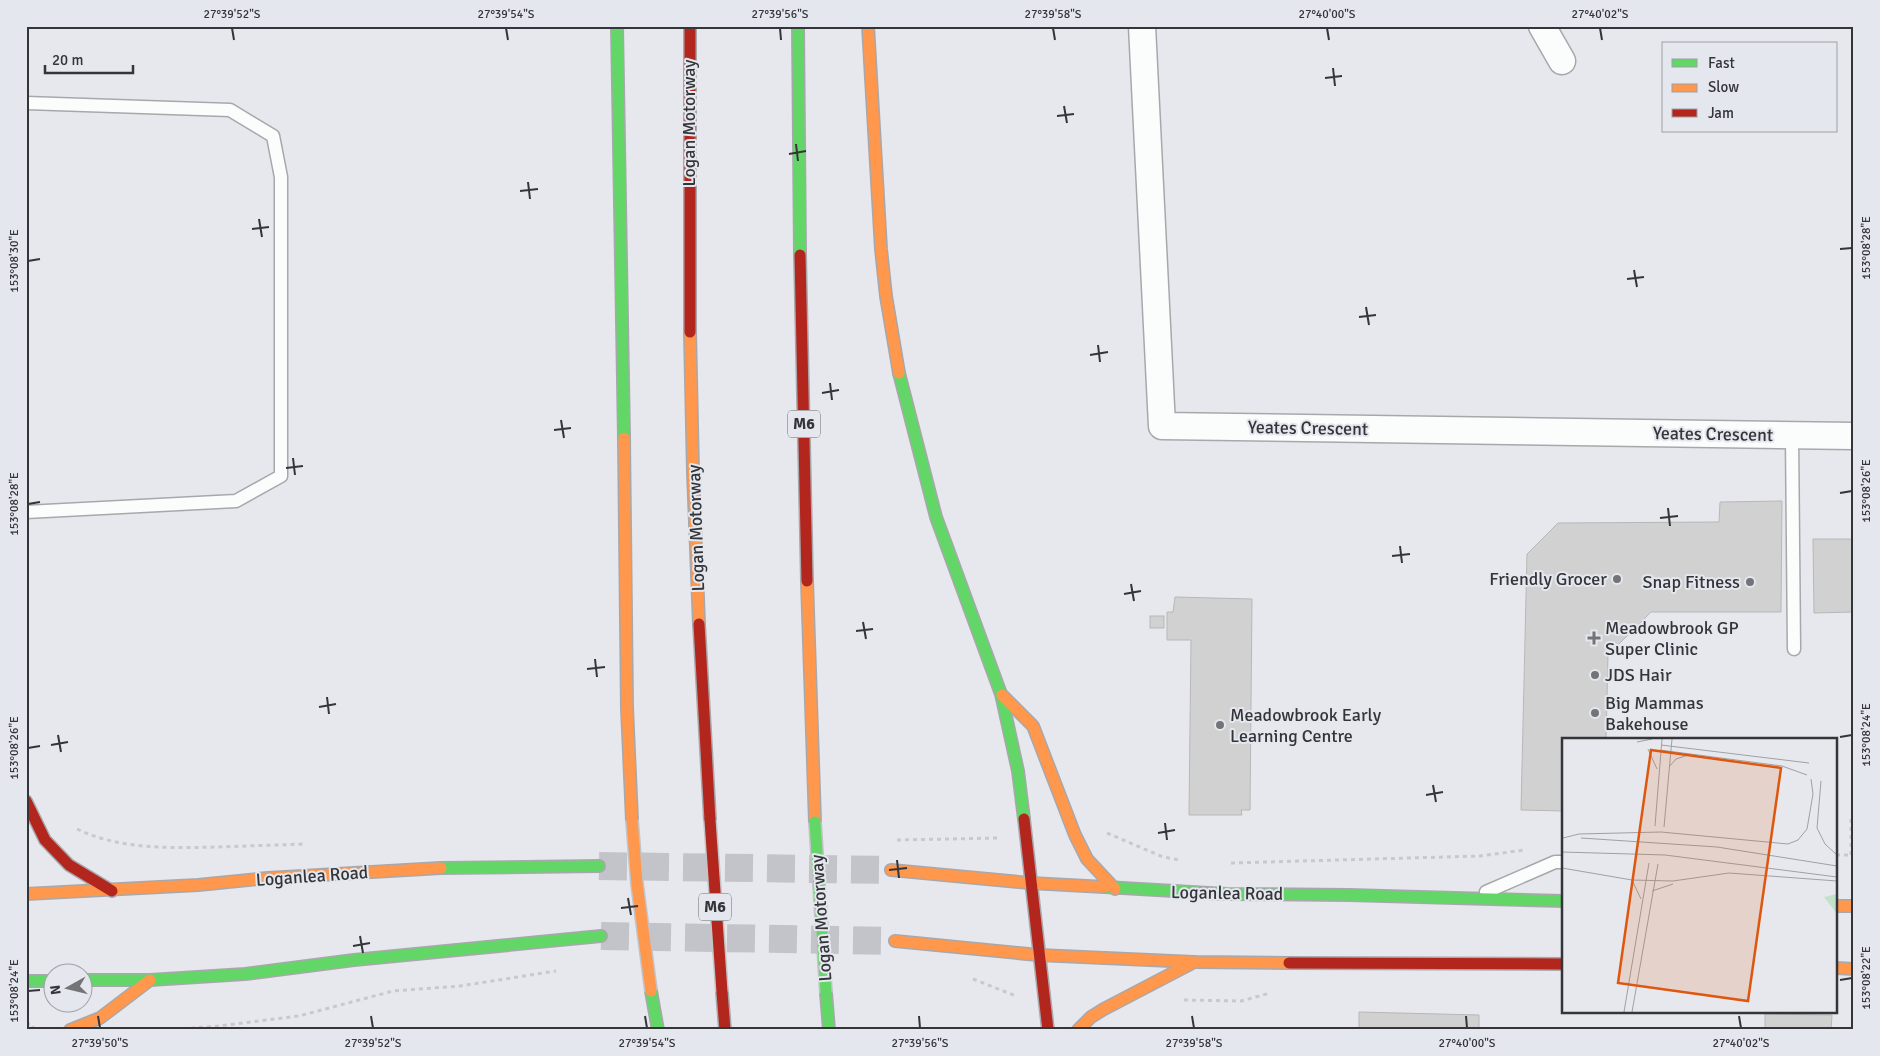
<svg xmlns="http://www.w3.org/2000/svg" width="1880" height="1056" viewBox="0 0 1880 1056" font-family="Signika,sans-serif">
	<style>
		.building { fill: #d2d1d2; stroke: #b8b7b8 }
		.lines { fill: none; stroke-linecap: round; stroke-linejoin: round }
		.secondary-tunnel { stroke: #c3c4c9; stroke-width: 28; stroke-dasharray: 28 14; stroke-linecap: butt }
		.lane-casing { stroke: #a8a8ac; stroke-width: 15 }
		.street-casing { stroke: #a8a8ac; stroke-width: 29 }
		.fast-casing { stroke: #a8a8ac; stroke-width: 14 }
		.slow-casing { stroke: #a8a8ac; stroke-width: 14 }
		.jam-casing { stroke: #a8a8ac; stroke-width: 14 }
		.path { stroke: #c9c9cb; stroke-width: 3; stroke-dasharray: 4 4; stroke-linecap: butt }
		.lane { stroke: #fbfcfc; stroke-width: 12 }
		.street { stroke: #fbfcfc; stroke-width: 26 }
		.fast { stroke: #63d668; stroke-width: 11 }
		.slow { stroke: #ff974d; stroke-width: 11 }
		.jam { stroke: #b3261e; stroke-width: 11 }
		.fast-bridge-casing { stroke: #c2c3c5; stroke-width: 14; stroke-linecap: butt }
		.slow-bridge-casing { stroke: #c2c3c5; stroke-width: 14; stroke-linecap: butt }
		.jam-bridge-casing { stroke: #c2c3c5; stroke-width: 14; stroke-linecap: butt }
		.fast-bridge { stroke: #63d668; stroke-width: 11 }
		.slow-bridge { stroke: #ff974d; stroke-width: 11 }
		.jam-bridge { stroke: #b3261e; stroke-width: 11 }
		.ticks { fill: none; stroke: #343538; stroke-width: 2 }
		.poi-dot { fill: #737477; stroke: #e5e7ef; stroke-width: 2 }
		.labels { text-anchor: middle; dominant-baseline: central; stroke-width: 4; stroke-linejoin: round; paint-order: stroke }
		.shield { fill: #e5e7ef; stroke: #696a6f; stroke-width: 1 }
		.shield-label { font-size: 16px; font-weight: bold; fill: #343538 }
		.street-label { font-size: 18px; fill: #343538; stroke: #e5e7ef }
		.poi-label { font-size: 18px; fill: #343538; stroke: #e5e7ef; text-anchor: start }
		.inset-road { fill: none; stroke: #9fa0a5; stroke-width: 1 }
		.view { fill: #df570e; fill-opacity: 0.15; stroke: #df570e; stroke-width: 2.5 }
		.inset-edge { fill: none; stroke: #343538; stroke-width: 2.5 }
		.neatline { fill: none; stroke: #343538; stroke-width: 2 }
		.ticks-label { font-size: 12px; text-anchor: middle; fill: #343538 }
	</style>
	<rect width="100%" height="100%" fill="#e7e8ed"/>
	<!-- building -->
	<g class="building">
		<polygon points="1782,501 1781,612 1651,612 1608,655 1606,740 1564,740 1564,811 1521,810 1527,554 1558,523 1719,522 1720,502"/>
		<polygon points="1813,539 1854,539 1854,629 1853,612 1814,613"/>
		<polygon points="1175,597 1252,599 1250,810 1241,810 1242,815 1189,815 1191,640 1167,640 1167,612 1173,612"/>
		<rect x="1150" y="616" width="14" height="12"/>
		<polygon points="1359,1012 1479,1015 1479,1030 1359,1030"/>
		<polygon points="1765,1014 1832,1015 1831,1030 1765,1030"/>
	</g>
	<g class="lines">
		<!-- secondary-tunnel -->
		<g class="secondary-tunnel">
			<polyline points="599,866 891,870"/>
			<polyline points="601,936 895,941"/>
		</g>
		<defs>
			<g id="lane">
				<polyline points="26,103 230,110 273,136 281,177 281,476 236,501 26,512"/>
				<polyline points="1792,435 1794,649"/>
				<polyline points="1486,892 1555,862 1564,862"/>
			</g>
			<g id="street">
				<polyline points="1142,26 1162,426 1854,436"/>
				<polyline points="1542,26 1562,61"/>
			</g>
			<g id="fast">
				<polyline points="617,26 624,438"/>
				<polyline points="798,26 800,255"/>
				<polyline points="899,373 936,517 1001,694 1018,771 1024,819"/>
				<polyline points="441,868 599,866"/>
				<polyline points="1105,887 1226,894 1349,895 1564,901"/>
				<polyline points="82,980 150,980 245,974 354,960 601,936"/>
				<polyline points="26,981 52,981"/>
				<polyline points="651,991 658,1030"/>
				<polyline points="826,993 829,1030"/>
			</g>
			<g id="slow">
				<polyline points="868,26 881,249 886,296 899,373"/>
				<polyline points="690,332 693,472 699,624"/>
				<polyline points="624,438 627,708 632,820"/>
				<polyline points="807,581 815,822"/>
				<polyline points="1002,695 1033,726 1075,835 1087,859 1115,889"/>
				<polyline points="891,870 1030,883 1105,887"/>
				<polyline points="26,894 198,885 268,878 441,868"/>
				<polyline points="1836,906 1854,906"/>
				<polyline points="895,941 1038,955 1194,962 1289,963"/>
				<polyline points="1836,968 1854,969"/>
				<polyline points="70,1030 100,1018 150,980"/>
				<polyline points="1078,1030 1091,1017 1104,1009 1194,962"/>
			</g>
			<g id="jam">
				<polyline points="800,255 807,581"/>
				<polyline points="690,332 690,26"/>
				<polyline points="699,624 710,820"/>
				<polyline points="26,801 45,840 69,865 112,891"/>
				<polyline points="1024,819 1048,1030"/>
				<polyline points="1289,963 1564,964"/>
				<polyline points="722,992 725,1030"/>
			</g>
		</defs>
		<!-- lane casing -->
		<use href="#lane" class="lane-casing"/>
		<!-- street casing -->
		<use href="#street" class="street-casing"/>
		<!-- fast casing -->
		<use href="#fast" class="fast-casing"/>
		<!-- slow casing -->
		<use href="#slow" class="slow-casing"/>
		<!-- jam casing -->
		<use href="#jam" class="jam-casing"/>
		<!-- path -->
		<g class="path">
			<polyline points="1853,798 1854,798"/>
			<polyline points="1851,819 1851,855"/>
			<path d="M77,829C121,850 170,848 217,847C246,846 276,845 305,844"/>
			<polyline points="1107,833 1163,857 1180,860"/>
			<polyline points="897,840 998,838"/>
			<polyline points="1836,855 1854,855"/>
			<polyline points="1231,863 1480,856 1524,850"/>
			<polyline points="973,979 1016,996"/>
			<polyline points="1184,1000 1241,1001 1270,993"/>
			<polyline points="26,1024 32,1024 34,1030"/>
			<polyline points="167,1030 218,1026 299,1016 393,991 460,986 556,971"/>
		</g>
		<!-- lane -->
		<use href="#lane" class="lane"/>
		<!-- street -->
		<use href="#street" class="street"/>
		<!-- fast -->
		<use href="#fast" class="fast"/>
		<!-- slow -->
		<use href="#slow" class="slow"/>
		<!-- jam -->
		<use href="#jam" class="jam"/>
		<defs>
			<polyline id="fast-bridge" points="815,822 826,993"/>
			<polyline id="slow-bridge" points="632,820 637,884 651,991"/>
			<polyline id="jam-bridge" points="710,820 722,992"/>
		</defs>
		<!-- fast-bridge casing -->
		<use href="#fast-bridge" class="fast-bridge-casing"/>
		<!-- slow-bridge casing -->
		<use href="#slow-bridge" class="slow-bridge-casing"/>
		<!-- jam-bridge casing -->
		<use href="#jam-bridge" class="jam-bridge-casing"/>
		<!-- fast-bridge -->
		<use href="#fast-bridge" class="fast-bridge"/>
		<!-- slow-bridge -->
		<use href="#slow-bridge" class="slow-bridge"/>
		<!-- jam-bridge -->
		<use href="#jam-bridge" class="jam-bridge"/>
	</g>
	<!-- ticks -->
	<path class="ticks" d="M232,28L234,40M506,28L508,40M780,28L781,40M1053,28L1055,40M1327,28L1329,40M1600,28L1602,40M1333,68L1335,86M1325,78L1342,76M1064,106L1067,123M1057,116L1074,114M796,144L798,161M789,154L806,151M528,182L530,199M520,191L538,189M259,219L262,237M252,229L269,227M1840,249L1852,248M28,261L40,259M1634,270L1637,287M1627,279L1644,277M1366,307L1369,325M1359,317L1376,315M1098,345L1100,362M1090,355L1108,352M830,383L832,400M822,393L839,390M561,420L564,438M554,430L571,428M293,458L295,475M286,468L303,466M1840,493L1852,491M28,504L40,502M1668,508L1670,526M1660,518L1678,516M1400,546L1402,563M1392,556L1410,554M1131,584L1134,601M1124,594L1141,591M863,622L866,639M856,631L873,629M595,659L597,677M587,669L605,667M327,697L329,714M319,707L336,704M58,735L61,752M1840,737L1852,735M51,745L68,742M28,748L40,746M1433,785L1436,802M1426,795L1443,792M1165,823L1167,840M1158,833L1175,830M897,860L899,878M889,870L907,868M628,898L631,915M621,908L638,906M360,936L363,953M353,946L370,943M1840,980L1852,978M28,991L40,990M98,1016L100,1028M371,1016L373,1028M645,1016L647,1028M919,1016L920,1028M1192,1016L1194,1028M1466,1016L1467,1028M1739,1016L1741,1028"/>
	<!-- markers -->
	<g class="poi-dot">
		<circle cx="1617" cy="579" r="5"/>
		<circle cx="1750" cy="582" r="5"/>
		<path d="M1591.5 630.5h5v5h5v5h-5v5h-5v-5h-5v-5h5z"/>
		<circle cx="1595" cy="675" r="5"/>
		<circle cx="1595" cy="713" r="5"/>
		<circle cx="1220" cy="725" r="5"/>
	</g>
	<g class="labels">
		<!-- shield labels -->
		<g class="shield">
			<rect x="788" y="410.5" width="32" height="27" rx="4"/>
			<rect x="699" y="893.5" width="32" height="27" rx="4"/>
		</g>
		<g class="shield-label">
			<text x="804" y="424">M6</text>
			<text x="715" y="907">M6</text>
		</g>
		<!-- street labels -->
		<g class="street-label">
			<text transform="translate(689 123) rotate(-90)">Logan Motorway</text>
			<text transform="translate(1308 428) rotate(1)">Yeates Crescent</text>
			<text transform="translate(1713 434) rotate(1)">Yeates Crescent</text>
			<text transform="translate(696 528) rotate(-92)">Logan Motorway</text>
			<text transform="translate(312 876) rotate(-4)">Loganlea Road</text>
			<text transform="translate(1227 893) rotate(1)">Loganlea Road</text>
			<text transform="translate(821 918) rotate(-94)">Logan Motorway</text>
		</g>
		<!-- poi labels -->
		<g class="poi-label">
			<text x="1607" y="579" text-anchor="end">Friendly Grocer</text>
			<text x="1740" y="582" text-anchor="end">Snap Fitness</text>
			<text x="1605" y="628">Meadowbrook GP<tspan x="1605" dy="21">Super Clinic</tspan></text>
			<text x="1605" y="675">JDS Hair</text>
			<text x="1605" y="703">Big Mammas<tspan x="1605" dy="21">Bakehouse</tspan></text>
			<text x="1230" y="715">Meadowbrook Early<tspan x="1230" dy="21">Learning Centre</tspan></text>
		</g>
	</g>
	<!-- overview -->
	<g transform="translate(1562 738)">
		<rect width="275" height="275" fill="#e7e8ed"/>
		<path d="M275,156V176L262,159Z" fill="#c1e1ca"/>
		<path class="inset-road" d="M75,4L90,1M99,7L247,25M86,11L95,31M98,12L220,28L245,37M107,29L114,21L129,16M259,43L255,90L263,106L275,117M93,88L100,1M102,89L110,1M1,100L17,96L99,94L226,106L236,102L245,91L251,56L249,41M19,100L155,109L275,128M0,114L103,117L275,139M0,130L70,142L111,143L167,135L275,143M70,142L79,161M90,153L111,146M62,274L87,125M70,274L96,126"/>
		<path class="view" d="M89,12L219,30L186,263L56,245Z"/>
		<rect width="275" height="275" class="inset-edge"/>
	</g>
	<!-- border -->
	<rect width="1880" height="1056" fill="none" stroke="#e5e7ef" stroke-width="55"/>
	<!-- legend -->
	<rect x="1662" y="42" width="175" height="90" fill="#e5e7ef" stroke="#9ea0a6"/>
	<rect x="1672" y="59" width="25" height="8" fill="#63d668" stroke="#9ea0a6"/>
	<text x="1708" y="68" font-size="15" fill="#343538">Fast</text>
	<rect x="1672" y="84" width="25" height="8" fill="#ff974d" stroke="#9ea0a6"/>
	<text x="1708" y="92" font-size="15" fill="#343538">Slow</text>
	<rect x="1672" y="109" width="25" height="8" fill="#b3261e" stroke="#9ea0a6"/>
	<text x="1708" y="118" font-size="15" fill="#343538">Jam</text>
	<!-- north arrow -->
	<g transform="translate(68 988) rotate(262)"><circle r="24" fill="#e5e7ef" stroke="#9ea0a6"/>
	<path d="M0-4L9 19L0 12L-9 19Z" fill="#737477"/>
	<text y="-8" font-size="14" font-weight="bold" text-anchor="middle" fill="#343538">N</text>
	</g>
	<!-- scale -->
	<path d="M45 65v8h88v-8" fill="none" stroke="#343538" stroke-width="2.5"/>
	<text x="52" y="65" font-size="15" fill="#343538" stroke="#e5e7ef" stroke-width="4" paint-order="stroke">20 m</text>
	<rect x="28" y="28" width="1824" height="1000" class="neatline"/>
	<g class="ticks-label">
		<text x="232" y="18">27°39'52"S</text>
		<text x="506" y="18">27°39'54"S</text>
		<text x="780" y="18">27°39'56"S</text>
		<text x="1053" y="18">27°39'58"S</text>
		<text x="1327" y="18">27°40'00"S</text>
		<text x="1600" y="18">27°40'02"S</text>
		<text transform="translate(1866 248) rotate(-90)" y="4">153°08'28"E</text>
		<text transform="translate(14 261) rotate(-90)" y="4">153°08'30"E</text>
		<text transform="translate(1866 491) rotate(-90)" y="4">153°08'26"E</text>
		<text transform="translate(14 504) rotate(-90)" y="4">153°08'28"E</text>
		<text transform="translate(1866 735) rotate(-90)" y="4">153°08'24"E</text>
		<text transform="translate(14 748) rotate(-90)" y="4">153°08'26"E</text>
		<text transform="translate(1866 978) rotate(-90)" y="4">153°08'22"E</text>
		<text transform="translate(14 991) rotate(-90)" y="4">153°08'24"E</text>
		<text x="100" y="1047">27°39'50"S</text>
		<text x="373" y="1047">27°39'52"S</text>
		<text x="647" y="1047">27°39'54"S</text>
		<text x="920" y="1047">27°39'56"S</text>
		<text x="1194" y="1047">27°39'58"S</text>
		<text x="1467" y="1047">27°40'00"S</text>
		<text x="1741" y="1047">27°40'02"S</text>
	</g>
</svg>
